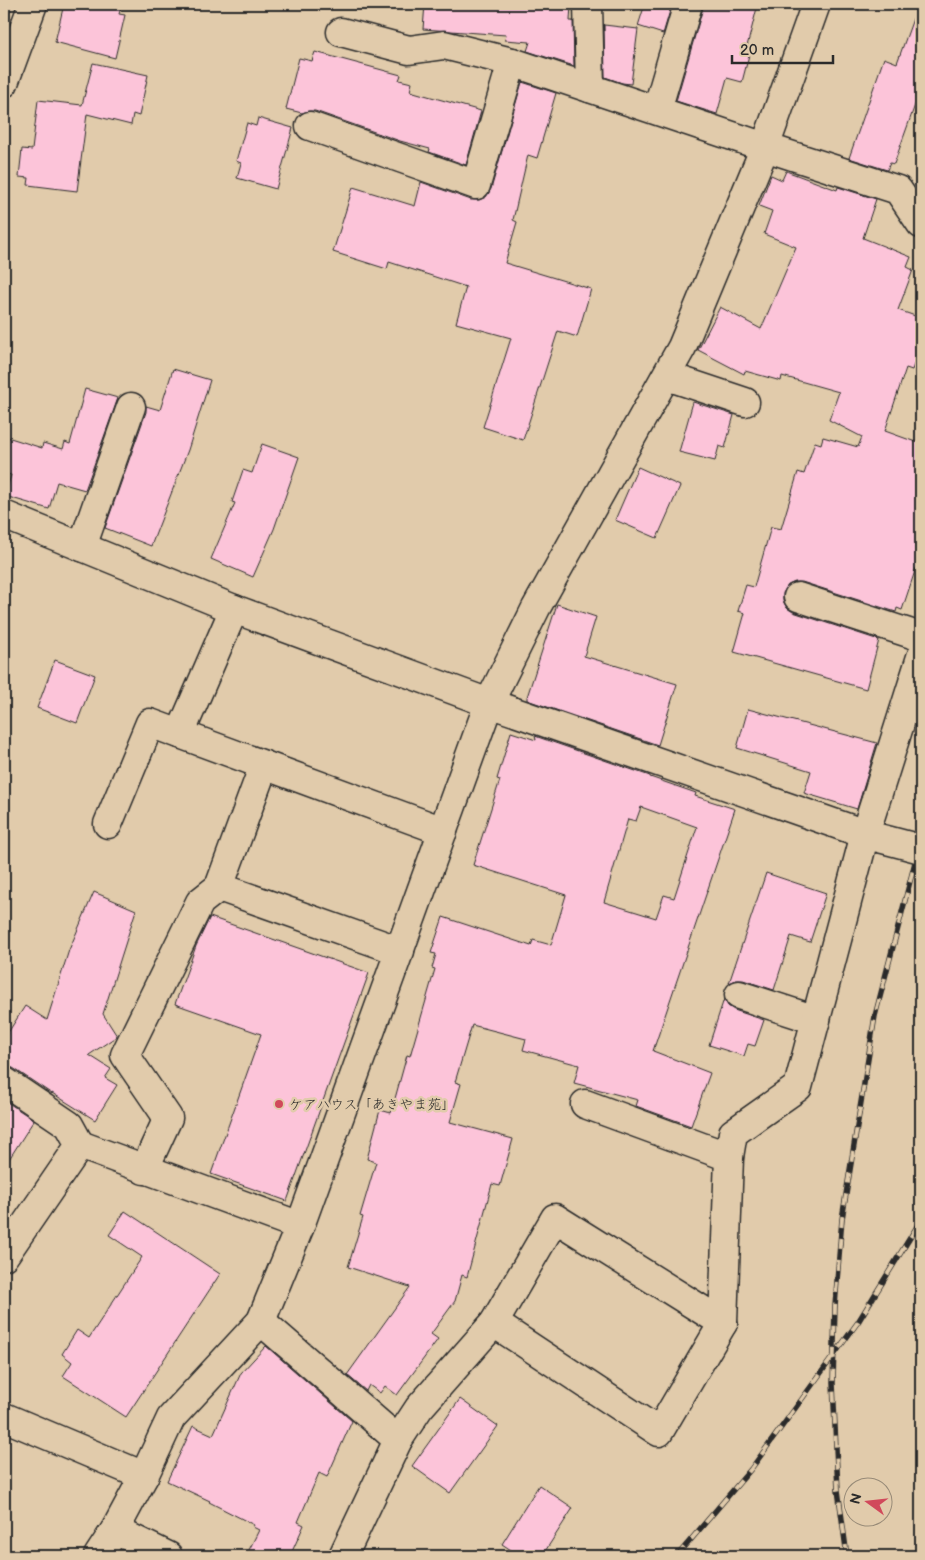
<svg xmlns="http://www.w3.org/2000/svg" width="925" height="1560" viewBox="0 0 925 1560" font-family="'Balsamiq Sans','Klee One',sans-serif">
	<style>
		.building { fill: #fcc4d9; stroke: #2b2b2b; fill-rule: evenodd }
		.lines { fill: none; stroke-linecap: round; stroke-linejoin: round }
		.minor-casing { stroke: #2b2b2b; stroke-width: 31 }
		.minor { stroke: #e1cbab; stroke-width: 28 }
		.rail-casing { stroke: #2b2b2b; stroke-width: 5.5 }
		.rail { stroke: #e1cbab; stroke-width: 4; stroke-dasharray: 11; stroke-linecap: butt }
		.minor-bridge-casing { stroke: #2b2b2b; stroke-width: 31; stroke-linecap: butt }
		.minor-bridge { stroke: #e1cbab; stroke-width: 28 }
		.poi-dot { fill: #d1495b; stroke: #e1cbab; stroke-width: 2 }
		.labels { text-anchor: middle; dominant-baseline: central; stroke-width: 5; stroke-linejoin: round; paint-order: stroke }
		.poi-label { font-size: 14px; fill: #2b2b2b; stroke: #e1cbab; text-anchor: start }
	</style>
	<rect width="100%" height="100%" fill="#e1cbab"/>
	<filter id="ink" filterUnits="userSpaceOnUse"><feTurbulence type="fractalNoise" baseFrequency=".02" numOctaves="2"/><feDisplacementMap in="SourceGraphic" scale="10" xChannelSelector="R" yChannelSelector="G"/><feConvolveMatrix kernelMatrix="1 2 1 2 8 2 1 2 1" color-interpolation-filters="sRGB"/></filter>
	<g filter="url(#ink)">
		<!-- building -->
		<g class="building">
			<polygon points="64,4 122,4 119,14 125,15 115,58 55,42"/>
			<polygon points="425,4 571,4 570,21 573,21 574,66 527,51 530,42 505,40 506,35 423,29"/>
			<polygon points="645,4 672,4 663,34 638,26"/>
			<polygon points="703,4 758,4 746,50 750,51 742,82 727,78 717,114 676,101 703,8"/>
			<polygon points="918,5 921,6 921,88 894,164 890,163 887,170 849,158 884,58 897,63"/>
			<polygon points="604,25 638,29 631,84 622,83 605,77"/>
			<polygon points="315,52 401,75 399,80 412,83 410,91 481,111 466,165 429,152 430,149 400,141 315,111 308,111 302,113 286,109 299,58 312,61"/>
			<polygon points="93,63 148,75 139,116 133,114 131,125 87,114 77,191 28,185 29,178 19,177 22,149 32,150 38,100 82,105"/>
			<polygon points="522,82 556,93 537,158 528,155 513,220 517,222 505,263 591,289 577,337 558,331 523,440 483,427 511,338 456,323 466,287 389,262 387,269 333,252 353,187 415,206 421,182 471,200 479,200 486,197 491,189"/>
			<polygon points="258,118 293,128 276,189 237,178 241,163 236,161 247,123 256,126"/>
			<polygon points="786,171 837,190 838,187 876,199 863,238 911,257 907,267 913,270 898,310 921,318 921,345 912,370 906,368 885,431 921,444 921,569 916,568 902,610 897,608 896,612 802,582 795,582 788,585 783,593 783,601 787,608 793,612 879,640 866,689 734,652 745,613 738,611 746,585 754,587 771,527 781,529 798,472 804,474 815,442 821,444 823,437 858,447 862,437 829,420 839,392 782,376 781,381 745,371 744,374 698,350 720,307 761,329 796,247 764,234 772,211 759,206 771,175 782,180"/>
			<polygon points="173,369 210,380 188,450 151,546 105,528 146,412 146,406 160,410"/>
			<polygon points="85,389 118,398 85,490 57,482 49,509 5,496 11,475 4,473 4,436 42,448 43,443 63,449 65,442 70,444"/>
			<polygon points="693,402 734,415 725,448 719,446 715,461 679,452"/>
			<polygon points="262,444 299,457 274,529 253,577 211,559 235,503 232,502 243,470 252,473"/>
			<polygon points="638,467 680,486 657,538 615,520"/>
			<polygon points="557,604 596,617 584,656 677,684 658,745 527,700 527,697"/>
			<polygon points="55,660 95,675 77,723 37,708"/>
			<polygon points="748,709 877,743 857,809 804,793 811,771 737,748"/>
			<path d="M511,732L536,740L535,736L650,776V777L696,793L695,796L735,809L653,1051L710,1073L691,1126L636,1106L638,1100L574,1083L579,1065L523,1050L526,1039L472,1025L455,1082L461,1084L450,1122L513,1139L500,1186L492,1184L467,1277L462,1275L455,1301L431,1334L438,1339L397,1395L385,1386L380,1393L369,1385L366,1391L347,1375L410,1287L348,1267L363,1217L360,1216L376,1162L367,1159L380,1110L391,1113L407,1055L410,1056L435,969L432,968L436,954L431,953L443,917L531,946L533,940L551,945L566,895L473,865L500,780L497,779ZM641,807L697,827L674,898L664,895L656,918L604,902L628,819L636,821Z"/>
			<polygon points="766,873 826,893 810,942 791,936 774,990 743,980 736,980 729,983"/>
			<polygon points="94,892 136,910 103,1014 117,1036 89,1055 111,1069 105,1078 117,1085 95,1120 52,1093 52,1094 13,1068 4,1066 4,1039 25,1006 47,1020 69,950"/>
			<polygon points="210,917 369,973 287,1201 211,1174 261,1034 175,1004 196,946"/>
			<polygon points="724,999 728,1006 734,1010 764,1020 755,1046 748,1044 744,1056 709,1045"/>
			<polygon points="4,1100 34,1120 4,1167"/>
			<polygon points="125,1211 220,1274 126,1417 63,1376 72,1362 62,1354 77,1330 89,1338 142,1257 109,1235"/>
			<polygon points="266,1346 352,1421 327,1477 319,1473 298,1522 304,1525 290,1556 246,1556 259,1530 253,1527 254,1525 209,1502 210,1501 167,1481 193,1426 213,1435 241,1373"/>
			<polygon points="460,1399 498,1426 450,1493 412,1466"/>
			<polygon points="539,1485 573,1508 542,1556 520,1556 502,1544"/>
		</g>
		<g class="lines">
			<defs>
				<g id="minor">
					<polyline points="588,4 590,88"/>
					<polyline points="341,32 409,50 444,45 512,62 765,147 898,190 921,224"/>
					<polyline points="4,83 33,4"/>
					<polyline points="657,110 688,4"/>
					<polyline points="310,126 476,185 512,62"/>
					<polyline points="667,376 745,402"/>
					<polyline points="4,515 234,609 489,703 865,834 879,838"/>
					<polyline points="82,547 131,407"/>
					<polyline points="798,597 921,637"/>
					<polyline points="180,734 234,609"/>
					<polyline points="264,765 219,887 400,951"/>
					<polyline points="108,824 150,723 443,831"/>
					<polyline points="739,995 816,1020"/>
					<polyline points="4,1081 69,1125 80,1145"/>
					<polyline points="585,1104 729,1157"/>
					<polyline points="144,1170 168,1118 125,1055 200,902 219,887"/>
					<polyline points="4,1256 80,1145 300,1226"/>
					<polyline points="261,1321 398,1440"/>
					<polyline points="494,1323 659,1432 723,1323"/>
					<polyline points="4,1417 144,1476"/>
					<polyline points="115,1530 168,1556"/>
					<polyline points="98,1556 115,1530 144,1476 171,1418 261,1321 300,1226 489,703 536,608 682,347 765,147 816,4"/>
					<polyline points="343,1556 398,1440 419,1408 494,1323 555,1218 723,1323 729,1157 733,1133 798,1087 865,834 921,657"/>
				</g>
			</defs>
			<!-- minor casing -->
			<use href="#minor" class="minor-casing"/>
			<!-- minor -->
			<use href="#minor" class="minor"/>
			<defs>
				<g id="rail">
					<polyline points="677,1556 751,1469 858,1322 921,1220"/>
					<polyline points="847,1556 838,1490 833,1383 835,1306 842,1219 875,1016 921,839"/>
				</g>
			</defs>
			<!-- rail casing -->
			<use href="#rail" class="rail-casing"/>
			<!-- rail -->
			<use href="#rail" class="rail"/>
			<defs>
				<polyline id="minor-bridge" points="879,838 921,849"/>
			</defs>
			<!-- minor-bridge casing -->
			<use href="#minor-bridge" class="minor-bridge-casing"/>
			<!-- minor-bridge -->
			<use href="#minor-bridge" class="minor-bridge"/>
		</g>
	</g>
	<!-- markers -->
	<circle class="poi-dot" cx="279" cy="1104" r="5"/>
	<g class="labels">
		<!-- poi labels -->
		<g class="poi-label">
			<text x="289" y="1104">ケアハウス「あきやま苑」</text>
		</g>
	</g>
	<!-- margin -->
	<rect width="925" height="1560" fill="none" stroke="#e1cbab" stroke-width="20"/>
	<rect x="10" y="10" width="905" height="1540" fill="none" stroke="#2b2b2b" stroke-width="2" filter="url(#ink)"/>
	<!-- north arrow -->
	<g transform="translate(868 1502) rotate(285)"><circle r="24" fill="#e1cbab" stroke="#988b78"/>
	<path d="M0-4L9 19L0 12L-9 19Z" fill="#d1495b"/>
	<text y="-8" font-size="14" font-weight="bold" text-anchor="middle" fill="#2b2b2b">N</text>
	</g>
	<!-- scale -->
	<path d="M732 55v8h101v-8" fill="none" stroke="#2b2b2b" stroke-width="2.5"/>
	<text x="740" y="55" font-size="15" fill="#2b2b2b" stroke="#e1cbab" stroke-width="4" paint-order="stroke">20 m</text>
</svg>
